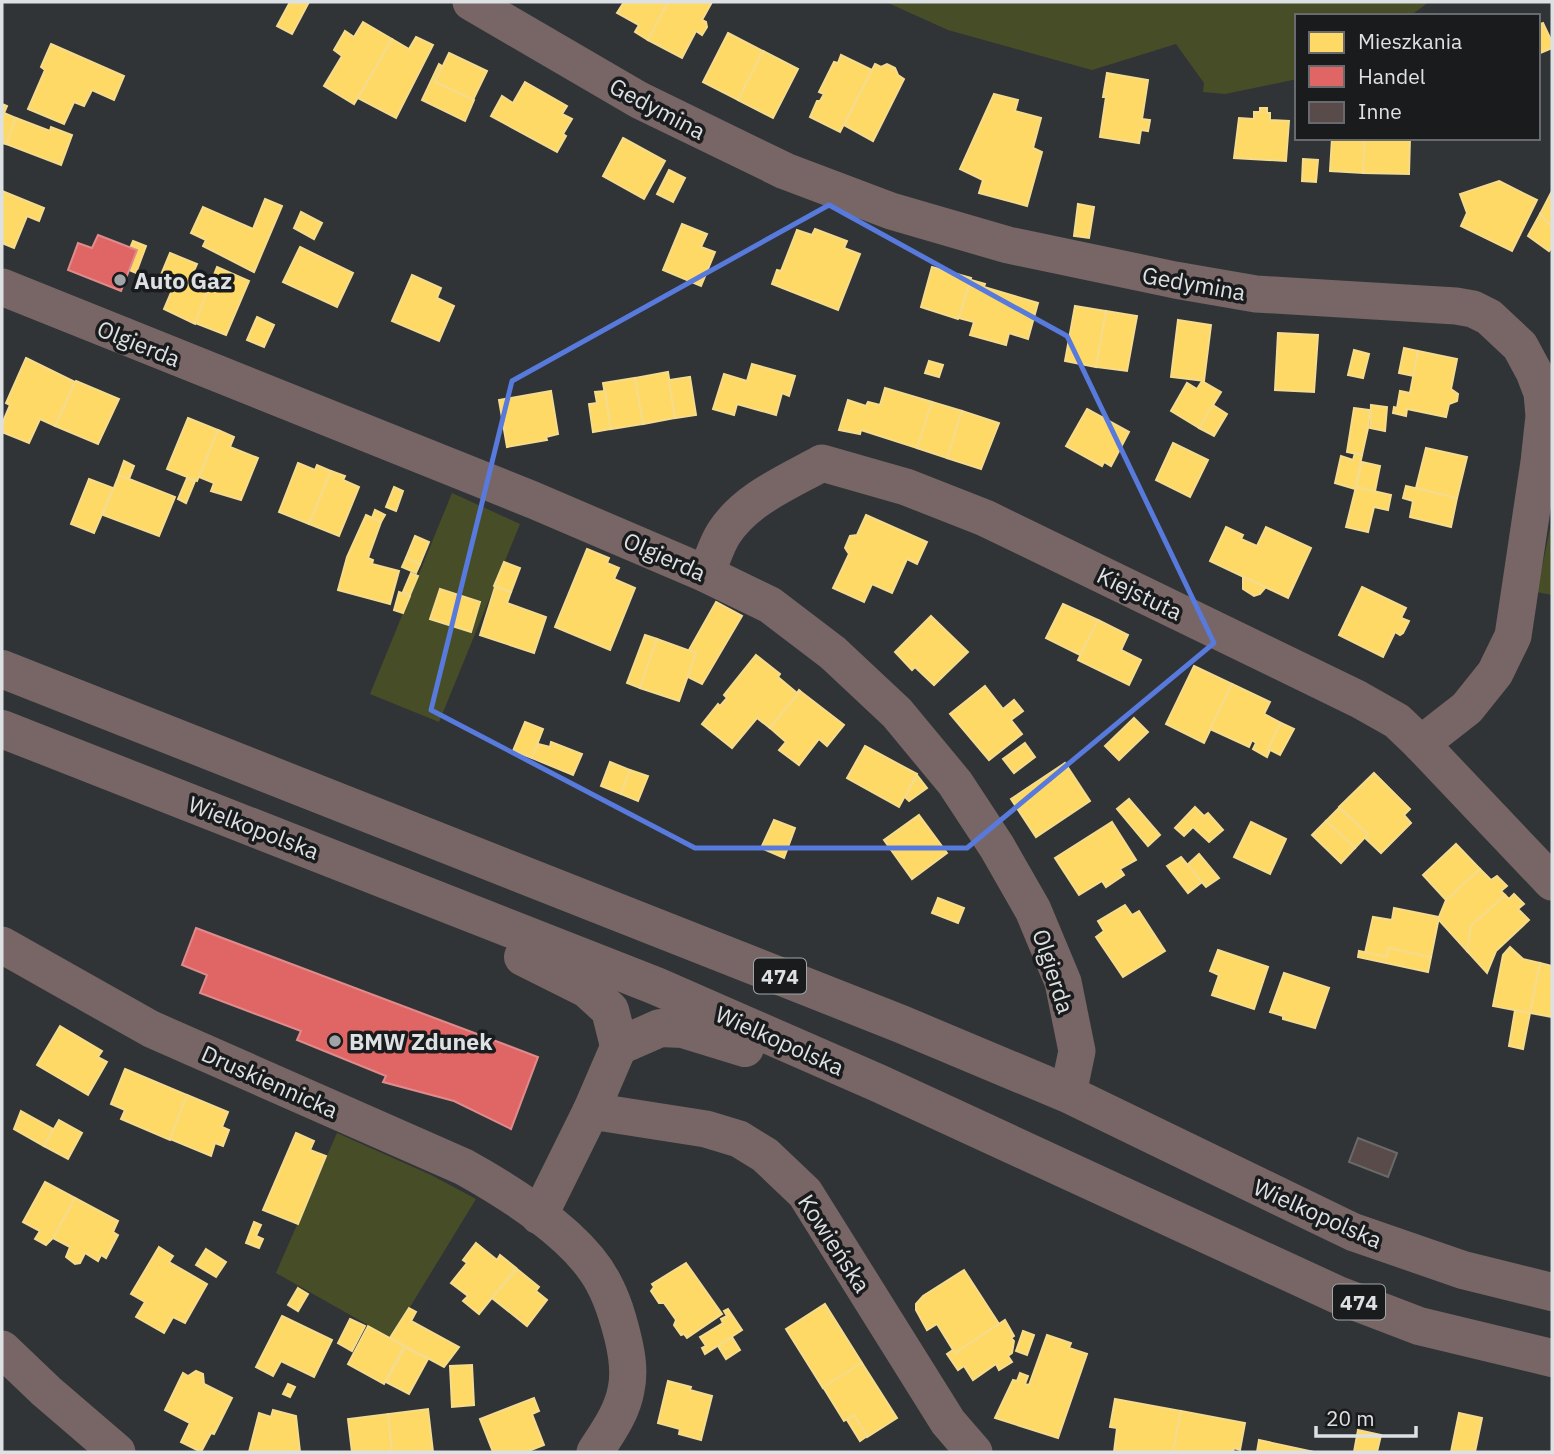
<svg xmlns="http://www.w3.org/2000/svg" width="1554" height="1454" viewBox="0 0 1554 1454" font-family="'IBM Plex Sans',sans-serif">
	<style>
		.green { fill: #474e27 }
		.homes { fill: #ffd966; stroke: #f5db8c; stroke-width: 2 }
		.shops { fill: #e06666; stroke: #df8b8c; stroke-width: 2 }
		.building { fill: #584b4a; stroke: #6a6a6b; stroke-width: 2 }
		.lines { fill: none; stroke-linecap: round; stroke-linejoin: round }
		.minor { stroke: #776665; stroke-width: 37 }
		.major { stroke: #776665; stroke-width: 38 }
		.marked { fill: none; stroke: #577adc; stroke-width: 5; stroke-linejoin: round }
		.poi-dot { fill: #a1a4a7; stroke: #191b1d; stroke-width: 2.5 }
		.labels { text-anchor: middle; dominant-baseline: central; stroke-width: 7; stroke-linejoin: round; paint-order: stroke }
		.shield { fill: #191b1d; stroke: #a3a6a8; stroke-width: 2 }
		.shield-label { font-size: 21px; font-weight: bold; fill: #dee1e4 }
		.street-label { font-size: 23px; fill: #dee1e4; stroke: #191b1d }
		.poi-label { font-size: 23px; font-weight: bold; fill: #dee1e4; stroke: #191b1d; text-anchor: start }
	</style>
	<rect width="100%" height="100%" fill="#313436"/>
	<!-- green -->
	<g class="green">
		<polygon points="886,2 1429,2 1410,16 1297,16 1297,79 1225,94 1203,92 1204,83 1176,44 1092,70 948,30"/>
		<polygon points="452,493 520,524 439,722 370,694"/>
		<polygon points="1552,519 1552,595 1537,592"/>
		<polygon points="337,1133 431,1175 476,1199 391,1338 276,1273"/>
	</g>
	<!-- homes -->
	<g class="homes">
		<polygon points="290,2 309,2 292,34 277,26"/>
		<polygon points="624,2 668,2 648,40 635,32 639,25 617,13"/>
		<polygon points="668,2 712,2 702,20 706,22 707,27 702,35 696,31 682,58 648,40"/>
		<polygon points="363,22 392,39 354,104 324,86 342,56 334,50 345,31 354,37"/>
		<polygon points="1543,23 1552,42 1552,48 1538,54 1538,25"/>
		<polygon points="728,33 763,51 738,100 703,82"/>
		<polygon points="416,37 433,45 396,118 358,98 392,39 409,49"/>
		<polygon points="51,44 124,76 114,100 92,90 84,106 74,102 64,124 28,109 45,70 41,67"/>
		<polygon points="763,51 798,69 773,118 738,100"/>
		<polygon points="449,53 487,71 473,100 435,82"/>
		<polygon points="841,55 872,70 840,132 810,117 817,101 820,101 824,94 819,92 834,62 838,63"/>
		<polygon points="439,64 442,66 435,82 474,100 465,121 422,100"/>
		<polygon points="875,64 881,67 887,64 895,68 898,75 904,79 873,141 844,125"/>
		<polygon points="1107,73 1148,80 1142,119 1150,120 1148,131 1141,130 1139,143 1100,137 1106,97 1103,97"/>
		<polygon points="525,82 567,106 562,114 572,119 563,134 566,136 557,152 491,116 502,96 513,103"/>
		<polygon points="994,94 1018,100 1015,111 1041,118 1033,148 1042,152 1027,206 979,193 983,180 960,169"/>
		<polygon points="2,104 7,106 4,113 16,118 6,144 2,143"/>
		<polygon points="1260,108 1267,108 1267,113 1270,113 1270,120 1289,121 1286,161 1234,158 1239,118 1254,119 1254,112 1260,112"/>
		<polygon points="16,118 50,131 51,127 72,135 61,165 6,144"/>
		<polygon points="623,138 665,161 644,199 603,176"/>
		<polygon points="1332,138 1365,138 1363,173 1330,171"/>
		<polygon points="1365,138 1410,138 1409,174 1363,173"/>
		<polygon points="1303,159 1318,160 1316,182 1302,181"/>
		<polygon points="669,170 685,178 673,202 657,194"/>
		<polygon points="1499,181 1537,200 1512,251 1461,226 1467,213 1460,194"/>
		<polygon points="2,191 44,208 39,221 27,216 14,248 2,243"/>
		<polygon points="1552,191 1552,227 1540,214"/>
		<polygon points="265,199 282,206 254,272 203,246 206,240 191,233 203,207 253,229"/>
		<polygon points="1078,204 1094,207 1089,238 1074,236"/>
		<polygon points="301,212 322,223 314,239 294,228"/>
		<polygon points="1540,214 1552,227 1552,247 1549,251 1528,236"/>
		<polygon points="682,224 707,234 701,247 715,252 701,286 663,270"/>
		<polygon points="815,229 847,241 844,248 860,254 838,310 772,284 777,270 781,271 797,230 812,235"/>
		<polygon points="133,241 146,246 136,273 129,270 137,250 130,248"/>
		<polygon points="300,247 353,273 337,307 283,282"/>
		<polygon points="170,253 197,264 192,275 211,283 195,324 164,309 173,288 158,282"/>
		<polygon points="217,267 249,281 226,335 195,323"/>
		<polygon points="932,267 971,278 958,319 921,307"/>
		<polygon points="412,275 441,288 437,298 454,306 439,341 392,321"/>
		<polygon points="971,280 985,284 984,287 1038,303 1028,339 1009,333 1006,345 970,335 974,322 959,318"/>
		<polygon points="1075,306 1106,311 1096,367 1065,361"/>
		<polygon points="1106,311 1137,316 1127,371 1096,367"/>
		<polygon points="257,317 274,325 264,347 247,340"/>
		<polygon points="1178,320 1211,325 1204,381 1171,377"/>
		<polygon points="1278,333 1318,335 1314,392 1275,390"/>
		<polygon points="1404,348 1418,351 1414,376 1399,373"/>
		<polygon points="1354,350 1369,354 1363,378 1348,375"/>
		<polygon points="1418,351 1457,359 1451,389 1458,394 1457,401 1449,404 1446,417 1407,409 1406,416 1393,413 1394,407 1397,408 1400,391 1410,393"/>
		<polygon points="26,358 75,382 55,426 40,419 29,443 2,432 2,424 10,405 6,403"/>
		<polygon points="929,361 943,365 939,377 925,373"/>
		<polygon points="752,364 795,376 789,396 782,393 776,415 737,404 734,415 713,409 724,374 747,381"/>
		<polygon points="668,372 675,418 643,424 635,378"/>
		<polygon points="690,377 696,415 675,418 669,380"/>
		<polygon points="635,378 643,424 611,429 603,383"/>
		<polygon points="76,381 119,399 98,444 55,426"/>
		<polygon points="1202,381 1221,392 1199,428 1171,411 1187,383 1197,389"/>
		<polygon points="885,388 932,402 917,448 861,430 860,434 839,430 848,400 866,406 868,402 880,405"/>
		<polygon points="551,391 558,434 546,437 547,440 507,447 499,400"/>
		<polygon points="605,391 611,429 593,432 589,404 597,403 595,392"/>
		<polygon points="932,402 962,411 947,458 917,448"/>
		<polygon points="1213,405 1227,414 1214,436 1199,428"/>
		<polygon points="1371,405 1387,407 1385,431 1370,428"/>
		<polygon points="1354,408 1370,410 1368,428 1362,455 1347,452"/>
		<polygon points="1087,409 1129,432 1111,466 1104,462 1102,466 1066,446"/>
		<polygon points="962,411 999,423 981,469 947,458"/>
		<polygon points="188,418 218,430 197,481 167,469"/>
		<polygon points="218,430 234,437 230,447 258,458 241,500 211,491 214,483 199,477"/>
		<polygon points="1173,443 1208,460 1190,497 1156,480"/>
		<polygon points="1426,448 1467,457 1457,498 1416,488"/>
		<polygon points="1355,453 1362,455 1355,489 1335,483 1341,456 1353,460"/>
		<polygon points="124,461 134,466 129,479 119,475"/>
		<polygon points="1362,462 1380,466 1375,491 1356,487"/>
		<polygon points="298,463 315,470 317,465 331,471 309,524 279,512"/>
		<polygon points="331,471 345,476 343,480 359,487 339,536 309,524"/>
		<polygon points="119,475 175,497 159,536 103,515"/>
		<polygon points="187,478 195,481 186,503 178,499"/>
		<polygon points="89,479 113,488 94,533 71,524"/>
		<polygon points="1406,486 1457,498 1451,527 1410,517 1413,501 1403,498"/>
		<polygon points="394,487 403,491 396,511 386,507"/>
		<polygon points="1356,487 1391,495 1388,510 1374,507 1368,532 1346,527"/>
		<polygon points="375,510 385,515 381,522 372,518"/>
		<polygon points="366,515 381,522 368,558 373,560 372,564 399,571 390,604 338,590 347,557"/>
		<polygon points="866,515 927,542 917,564 907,559 892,593 872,584 864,602 833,588 849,554 845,548 850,536 857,535"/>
		<polygon points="1226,527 1243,535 1241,539 1257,546 1266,527 1311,548 1288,598 1210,561"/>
		<polygon points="415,536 429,542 420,564 406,558"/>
		<polygon points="587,549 609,558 607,563 619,568 614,579 635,588 610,650 555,627"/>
		<polygon points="406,558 420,564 416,573 402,567"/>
		<polygon points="504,562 520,568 511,592 494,586"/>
		<polygon points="411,573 418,576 410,595 403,592"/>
		<polygon points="1243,577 1266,587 1260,594 1254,596 1243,589"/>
		<polygon points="495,587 511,592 507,603 546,617 534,653 480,635"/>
		<polygon points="1362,587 1406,608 1401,618 1409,621 1403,633 1400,635 1395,632 1383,657 1339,635"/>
		<polygon points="440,589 480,602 471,632 430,619"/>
		<polygon points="399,592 410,596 403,613 394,610"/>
		<polygon points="716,602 742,616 702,684 688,677 696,653 689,650"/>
		<polygon points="1063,604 1098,620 1080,655 1046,638"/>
		<polygon points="931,616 968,652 934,685 915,667 912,670 895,652"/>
		<polygon points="1098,620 1128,635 1121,650 1141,660 1129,685 1078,660"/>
		<polygon points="645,635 657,639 640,688 627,683"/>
		<polygon points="657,639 696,653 679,701 640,688"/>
		<polygon points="756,655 780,674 778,677 797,693 799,690 800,691 770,728 757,718 732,748 702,724 718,704 720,706 727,698 724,695"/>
		<polygon points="1194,666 1232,684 1204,743 1166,724"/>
		<polygon points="1232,684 1270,702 1264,714 1281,723 1268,749 1270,750 1267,757 1253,749 1256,743 1252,740 1249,747 1210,729"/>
		<polygon points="985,686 1003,709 1014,700 1023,711 1011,720 1022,734 989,760 950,714"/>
		<polygon points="800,691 844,725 827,746 819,739 799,765 779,750 786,742 770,728"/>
		<polygon points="1134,718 1148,732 1119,760 1105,746"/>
		<polygon points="525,722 543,729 532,758 513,751"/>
		<polygon points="1281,723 1294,729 1280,755 1268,749"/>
		<polygon points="551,742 582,754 573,775 532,758 538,744 550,747"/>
		<polygon points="1025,743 1035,757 1014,773 1003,759"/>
		<polygon points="865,746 917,774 899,807 847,778"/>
		<polygon points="610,762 630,770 621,794 601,786"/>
		<polygon points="1065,763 1090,801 1036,837 1011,799"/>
		<polygon points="630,770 648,776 638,801 621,794"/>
		<polygon points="1374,773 1410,809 1404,815 1411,823 1381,853 1365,838 1368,834 1339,807"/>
		<polygon points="917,775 927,788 909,801 905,797"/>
		<polygon points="1129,799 1160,835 1148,846 1117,809"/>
		<polygon points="1195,807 1204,816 1208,813 1223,830 1209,842 1193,827 1184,836 1175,828"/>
		<polygon points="1339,808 1368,834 1355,848 1326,821"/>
		<polygon points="919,815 947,853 912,879 884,840"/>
		<polygon points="774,820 795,828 784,858 761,848"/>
		<polygon points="1326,821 1355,848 1341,863 1312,835"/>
		<polygon points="1112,822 1136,860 1120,869 1124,875 1106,887 1102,881 1079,895 1055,858"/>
		<polygon points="1251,822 1286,839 1270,874 1234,857"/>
		<polygon points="1456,844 1480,869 1446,900 1423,875"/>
		<polygon points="1199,854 1219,878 1206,887 1187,865"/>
		<polygon points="1181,857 1202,882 1188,893 1167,866"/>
		<polygon points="1480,869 1491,880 1497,876 1507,886 1501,891 1505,895 1471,926 1467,951 1439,920 1439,917 1446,900"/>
		<polygon points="1514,894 1524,904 1518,909 1529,920 1496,951 1487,973 1467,951 1471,926 1505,895 1509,899"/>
		<polygon points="938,898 964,908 958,923 932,913"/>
		<polygon points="1125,905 1132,915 1139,911 1165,951 1123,977 1096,937 1104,931 1098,921"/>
		<polygon points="1394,908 1439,917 1431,957 1388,948 1387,957 1365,953 1373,917 1392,920"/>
		<polygon points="1510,947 1523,959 1540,963 1530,1013 1493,1006 1503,955"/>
		<polygon points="1388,948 1431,957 1428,972 1358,957 1359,951 1387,957"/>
		<polygon points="1218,950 1268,967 1254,1009 1212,995 1219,975 1210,971"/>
		<polygon points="1540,963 1552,966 1552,1017 1530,1013"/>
		<polygon points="1284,973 1329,988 1315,1028 1283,1019 1283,1016 1270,1012"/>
		<polygon points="1515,1010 1530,1013 1523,1049 1509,1046"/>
		<polygon points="60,1026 102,1051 98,1057 107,1062 88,1095 37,1065"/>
		<polygon points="125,1069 187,1095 170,1140 121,1119 125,1110 111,1104"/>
		<polygon points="187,1095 228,1112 222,1127 229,1130 223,1146 215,1143 211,1156 170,1139"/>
		<polygon points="21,1111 53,1129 44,1146 14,1129"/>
		<polygon points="59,1120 82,1133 68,1159 44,1146"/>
		<polygon points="296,1133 314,1141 310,1150 326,1156 298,1224 263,1210"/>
		<polygon points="45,1182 75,1198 53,1238 46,1245 35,1239 40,1231 23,1222"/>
		<polygon points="75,1198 118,1221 113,1232 118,1235 106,1258 101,1255 98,1261 85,1253 80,1263 75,1264 66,1257 70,1247 53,1238"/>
		<polygon points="254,1222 261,1225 256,1236 263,1239 259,1248 246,1243"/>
		<polygon points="476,1243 497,1260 500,1255 516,1268 479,1314 463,1301 468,1296 451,1283 467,1263 463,1260"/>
		<polygon points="159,1247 173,1256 169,1262 207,1284 185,1323 173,1317 164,1333 136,1317 145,1302 131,1294"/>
		<polygon points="206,1249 226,1262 216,1277 196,1265"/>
		<polygon points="686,1263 722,1314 687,1338 684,1334 681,1335 674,1325 676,1320 664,1303 659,1303 651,1291 654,1287 652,1284"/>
		<polygon points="517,1269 539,1287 536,1291 547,1300 527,1326 492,1298"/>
		<polygon points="964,1270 999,1324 955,1353 937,1324 927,1330 916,1310 916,1304 923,1296"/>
		<polygon points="298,1288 308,1294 298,1311 288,1305"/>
		<polygon points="825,1304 862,1363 823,1388 786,1329"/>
		<polygon points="409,1308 416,1312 411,1321 459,1347 444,1367 390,1338"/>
		<polygon points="728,1309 742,1330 705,1354 702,1348 706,1346 700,1337 723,1323 721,1319 727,1316 724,1311"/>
		<polygon points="282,1316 332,1340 314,1377 281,1361 273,1376 256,1367"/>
		<polygon points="350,1319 365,1326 352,1351 338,1343"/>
		<polygon points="1005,1320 1014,1336 1011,1338 1014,1341 1012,1353 1008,1356 1012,1362 999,1370 996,1364 973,1380 964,1366 958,1370 947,1354 953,1350 955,1353"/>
		<polygon points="368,1326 404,1346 384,1384 348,1364"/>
		<polygon points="1023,1331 1034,1335 1027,1355 1016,1351"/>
		<polygon points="1047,1335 1071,1343 1069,1348 1087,1354 1058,1438 995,1418 1013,1380 1017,1381 1020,1373 1028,1376 1025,1384 1029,1385"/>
		<polygon points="732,1337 740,1350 726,1359 718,1346"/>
		<polygon points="405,1347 428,1359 409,1394 386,1382"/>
		<polygon points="862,1363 897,1418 867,1437 854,1415 844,1421 823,1387"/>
		<polygon points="472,1365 474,1405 452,1407 450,1366"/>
		<polygon points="196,1371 203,1374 204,1384 232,1398 214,1434 211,1433 201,1452 181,1442 190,1423 165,1410 183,1373 188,1376"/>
		<polygon points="668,1381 691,1387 690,1390 712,1396 701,1440 679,1434 680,1429 658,1423"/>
		<polygon points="288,1384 295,1387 290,1397 283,1394"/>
		<polygon points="534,1398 539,1411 532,1414 544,1445 526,1452 493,1452 480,1419"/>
		<polygon points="1115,1399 1181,1411 1173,1452 1114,1452 1117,1428 1110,1427"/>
		<polygon points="428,1409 433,1452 392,1452 388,1414"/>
		<polygon points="273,1410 296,1416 300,1452 249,1452 259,1413 271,1417"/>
		<polygon points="1181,1411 1245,1423 1240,1450 1234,1448 1233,1452 1173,1452"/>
		<polygon points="1459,1413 1482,1418 1475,1452 1451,1452"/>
		<polygon points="388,1414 392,1452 352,1452 348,1419"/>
		<polygon points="854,1415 867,1436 860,1441 847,1420"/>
		<polygon points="1358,1430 1381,1435 1377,1452 1354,1452"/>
		<polygon points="1259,1440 1314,1452 1257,1452"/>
	</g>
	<!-- shops -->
	<g class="shops">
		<polygon points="98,235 137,250 121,291 68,270 78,243 92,248"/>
		<polygon points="196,928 538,1057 511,1129 454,1101 383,1082 386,1076 297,1040 301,1031 200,993 207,975 182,965"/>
	</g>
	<!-- building -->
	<polygon class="building" points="1358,1138 1397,1153 1388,1177 1349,1162"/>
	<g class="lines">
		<!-- minor -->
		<g class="minor">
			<polyline points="471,2 639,100 785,171 891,211 1008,245 1175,280 1256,294 1456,306 1473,309 1489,317 1520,346 1534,372 1542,393 1544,416 1539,462 1513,636 1495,673 1467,708 1421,744"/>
			<polyline points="2,287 533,500 706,574 770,605 833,653 897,713 955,783 997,847 1033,910 1063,982 1077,1051 1068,1094"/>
			<path d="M706,574C712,561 716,545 724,533C746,499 788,482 822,463L906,487L985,518L1358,699L1397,721L1421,744L1552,882"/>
			<path d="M2,945L151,1029L464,1167C509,1192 579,1236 603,1282C613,1300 618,1318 623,1338C627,1355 630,1372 626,1390C622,1413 607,1433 595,1452"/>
			<polyline points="591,1111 706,1129 739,1139 765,1155 805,1193 948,1422 974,1452"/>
			<polyline points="539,1216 591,1111 619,1046"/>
			<polyline points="2,1349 46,1391 117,1452"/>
		</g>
		<!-- major -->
		<g class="major">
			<polyline points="2,669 901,1024 1068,1094 1353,1232 1463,1270 1552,1292"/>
			<polyline points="2,729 656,986 878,1083 1338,1295 1419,1326 1552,1358"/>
			<polyline points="523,957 587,989 610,1010 619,1046 660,1028 683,1029 745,1048"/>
		</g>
	</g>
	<!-- marked area -->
	<path class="marked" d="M829,205L1067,336L1214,643L967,848H695L431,710L512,381Z"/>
	<!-- markers -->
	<g class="poi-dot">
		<circle cx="120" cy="280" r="7"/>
		<circle cx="335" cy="1041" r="7"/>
	</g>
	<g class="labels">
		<!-- shield labels -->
		<g class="shield">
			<rect x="754" y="958.5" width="52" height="35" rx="5"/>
			<rect x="1333" y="1284.5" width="52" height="35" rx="5"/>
		</g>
		<g class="shield-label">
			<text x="780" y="976">474</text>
			<text x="1359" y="1302">474</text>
		</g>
		<!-- street labels -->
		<g class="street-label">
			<text transform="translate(658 108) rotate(28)">Gedymina</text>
			<text transform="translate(1194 283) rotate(10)">Gedymina</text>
			<text transform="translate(139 343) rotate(22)">Olgierda</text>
			<text transform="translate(665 556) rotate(24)">Olgierda</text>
			<text transform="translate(1140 593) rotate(26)">Kiejstuta</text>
			<text transform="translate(254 827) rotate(21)">Wielkopolska</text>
			<text transform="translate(1054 971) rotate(72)">Olgierda</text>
			<text transform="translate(780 1040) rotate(24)">Wielkopolska</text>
			<text transform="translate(270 1081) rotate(24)">Druskiennicka</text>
			<text transform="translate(1318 1213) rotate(24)">Wielkopolska</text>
			<text transform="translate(835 1243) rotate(57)">Kowieńska</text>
		</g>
		<!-- poi labels -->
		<g class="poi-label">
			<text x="134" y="280">Auto Gaz</text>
			<text x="349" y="1041">BMW Zdunek</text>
		</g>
	</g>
	<!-- border -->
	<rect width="1554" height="1454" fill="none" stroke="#dee1e4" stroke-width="7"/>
	<!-- legend -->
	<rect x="1295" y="14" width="245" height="126" fill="#191b1d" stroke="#686a6d" stroke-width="2"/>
	<rect x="1309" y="32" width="35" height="21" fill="#ffd966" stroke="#686a6d" stroke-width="2"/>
	<text x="1358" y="49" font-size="21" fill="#dee1e4">Mieszkania</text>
	<rect x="1309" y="66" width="35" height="21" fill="#e06666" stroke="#686a6d" stroke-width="2"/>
	<text x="1358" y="84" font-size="21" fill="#dee1e4">Handel</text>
	<rect x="1309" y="102" width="35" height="21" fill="#584b4a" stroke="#686a6d" stroke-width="2"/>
	<text x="1358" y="119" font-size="21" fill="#dee1e4">Inne</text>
	<!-- scale -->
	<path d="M1316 1426v10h100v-10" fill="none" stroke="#dee1e4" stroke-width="3.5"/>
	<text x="1326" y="1426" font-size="21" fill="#dee1e4" stroke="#191b1d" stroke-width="5" paint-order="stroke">20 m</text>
</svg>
